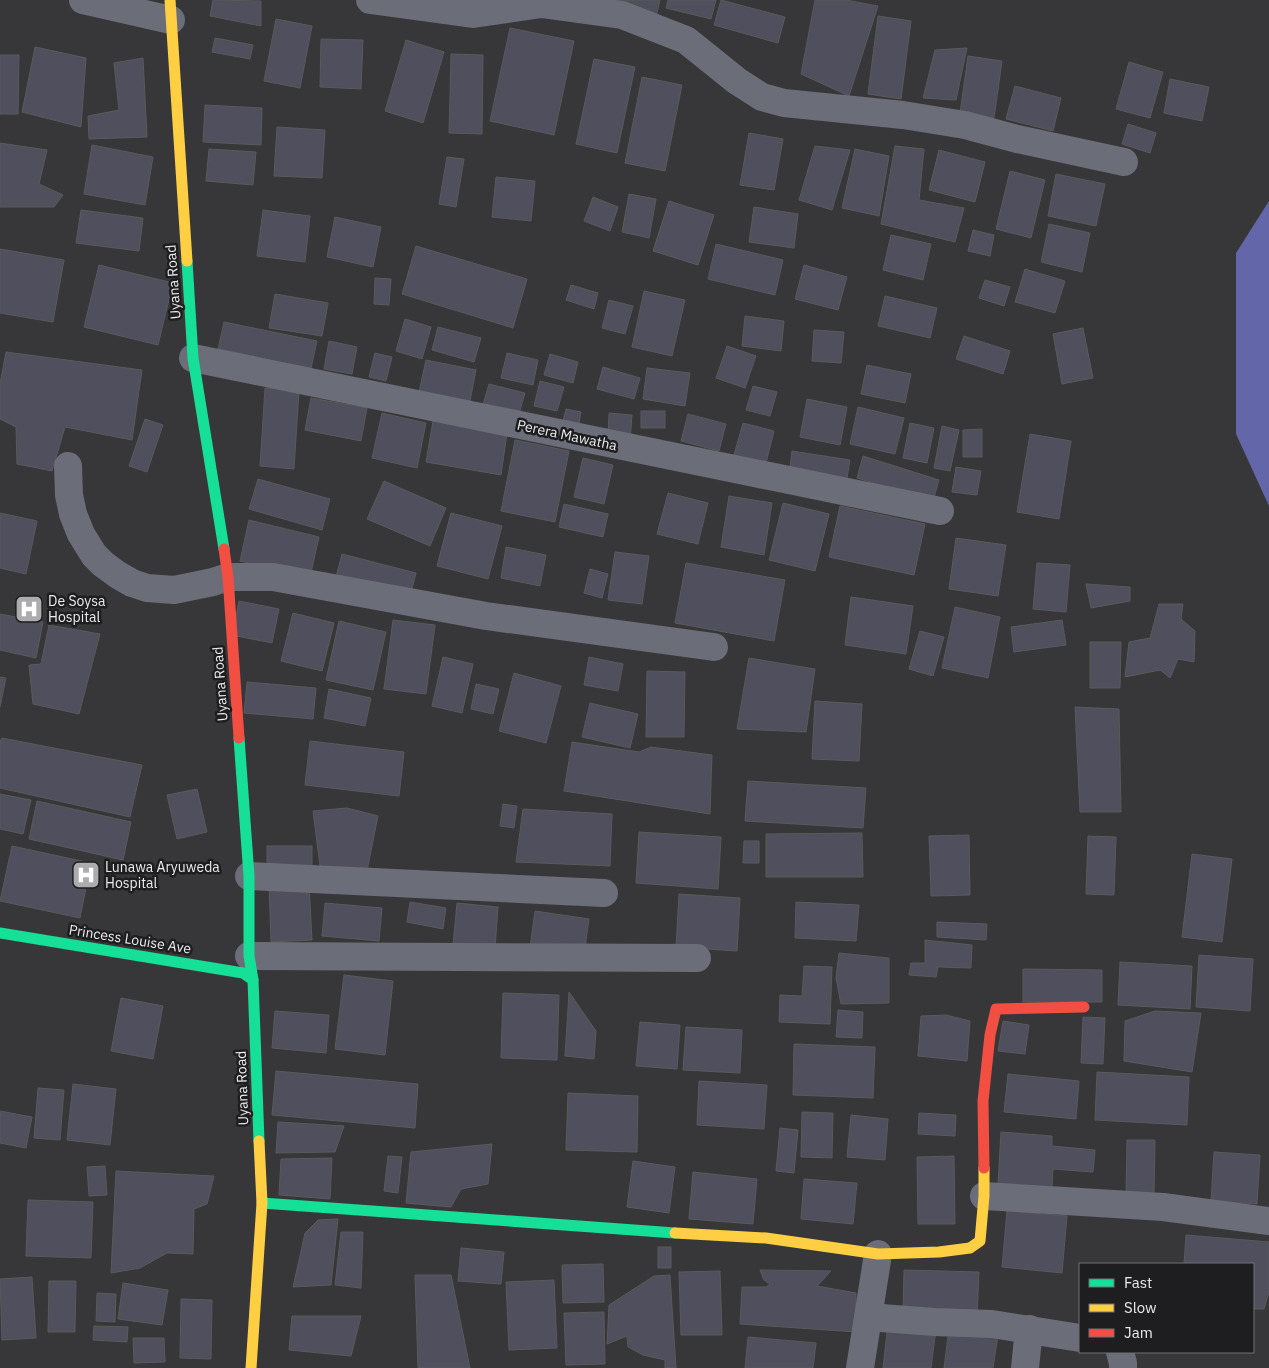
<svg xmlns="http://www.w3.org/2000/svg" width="1269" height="1368" viewBox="0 0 1269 1368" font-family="'IBM Plex Sans',sans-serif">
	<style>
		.water { fill: #6366a8 }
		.building { fill: #4f4f5d; stroke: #5a5a5b }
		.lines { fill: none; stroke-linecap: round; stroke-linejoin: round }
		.street { stroke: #6b6d78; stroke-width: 28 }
		.fast { stroke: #16e098; stroke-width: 11 }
		.slow { stroke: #ffcf43; stroke-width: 11 }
		.jam { stroke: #f24e42; stroke-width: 11 }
		.labels { text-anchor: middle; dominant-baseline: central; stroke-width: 5; stroke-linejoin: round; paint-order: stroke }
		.street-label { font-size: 14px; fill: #ebebed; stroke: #1e1e20 }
		.poi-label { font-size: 14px; fill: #ebebed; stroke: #1e1e20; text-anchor: start }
	</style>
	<rect width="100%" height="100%" fill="#373739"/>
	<!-- water -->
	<polygon class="water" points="1269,201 1269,506 1236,434 1236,253"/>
	<!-- building -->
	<g class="building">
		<polygon points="213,0 261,1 261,26 210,16"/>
		<polygon points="603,0 660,0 656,17"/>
		<polygon points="668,0 716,0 711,19 666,8"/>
		<polygon points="721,0 785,17 778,43 714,25"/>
		<polygon points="815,0 846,0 878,6 849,96 801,74"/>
		<polygon points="878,16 911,21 901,99 868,94"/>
		<polygon points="276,19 312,26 300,88 264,81"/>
		<polygon points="510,28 574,41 554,135 490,121"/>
		<polygon points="215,38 253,45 250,59 212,52"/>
		<polygon points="321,39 363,40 361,89 320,87"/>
		<polygon points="406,40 444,52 423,123 385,111"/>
		<polygon points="35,47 86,58 81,127 22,112"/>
		<polygon points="967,48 956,100 923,98 935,50"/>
		<polygon points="451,54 483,55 482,134 449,133"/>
		<polygon points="0,55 19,55 18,114 0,114"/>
		<polygon points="968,56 1002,61 994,118 960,113"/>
		<polygon points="143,58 147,137 89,139 88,116 119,110 114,63"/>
		<polygon points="594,59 635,67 617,153 576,144"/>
		<polygon points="1129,62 1163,72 1150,118 1116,109"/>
		<polygon points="642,77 682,85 665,171 625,163"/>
		<polygon points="1170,79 1209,87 1202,121 1164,113"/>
		<polygon points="1015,86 1061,98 1053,131 1006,119"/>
		<polygon points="205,105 262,108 261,145 203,142"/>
		<polygon points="1128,124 1156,133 1150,153 1122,144"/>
		<polygon points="277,127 325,130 322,178 274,176"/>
		<polygon points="749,133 783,139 774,190 740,185"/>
		<polygon points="0,143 47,150 39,184 63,195 54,207 0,207"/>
		<polygon points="92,145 153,157 145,205 84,194"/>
		<polygon points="815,146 850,150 832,210 799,200"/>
		<polygon points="895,146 924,149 919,200 964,208 955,242 881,224"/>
		<polygon points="209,149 256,152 253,185 206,181"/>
		<polygon points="855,149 889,156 879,216 842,208"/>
		<polygon points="939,150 985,162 975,202 929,190"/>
		<polygon points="447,157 464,159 456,207 439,204"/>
		<polygon points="1010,171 1045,180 1031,238 996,229"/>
		<polygon points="1056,174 1105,184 1096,226 1048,216"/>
		<polygon points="496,177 535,181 531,221 492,217"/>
		<polygon points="629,194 656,199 649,238 622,232"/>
		<polygon points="593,197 618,207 610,231 584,221"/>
		<polygon points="669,201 714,215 698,265 653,251"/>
		<polygon points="754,207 798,214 794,248 749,242"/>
		<polygon points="81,210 143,218 139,251 76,243"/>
		<polygon points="263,210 310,216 305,262 257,256"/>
		<polygon points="335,217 381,227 373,267 327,257"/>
		<polygon points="1049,224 1090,233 1082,272 1041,262"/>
		<polygon points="973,230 994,235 990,256 968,251"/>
		<polygon points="891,235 931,244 923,280 883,270"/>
		<polygon points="716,244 783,260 775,295 708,279"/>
		<polygon points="416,246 527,279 513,328 402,294"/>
		<polygon points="0,249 64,260 53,322 0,313"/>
		<polygon points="99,265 173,283 158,345 84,327"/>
		<polygon points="804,265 847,277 838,310 795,299"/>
		<polygon points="1025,269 1065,281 1055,313 1015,302"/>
		<polygon points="375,278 391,279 389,305 374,304"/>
		<polygon points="985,280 1010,287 1004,306 979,298"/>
		<polygon points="571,285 598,293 594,309 566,300"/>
		<polygon points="644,291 685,300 672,356 632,347"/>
		<polygon points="275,294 328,303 322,336 269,328"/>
		<polygon points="885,296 937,308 930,338 878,326"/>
		<polygon points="609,300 633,306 625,334 602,328"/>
		<polygon points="745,316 784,321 781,351 742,346"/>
		<polygon points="405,319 431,327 422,359 396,351"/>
		<polygon points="224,322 317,341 311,368 218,349"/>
		<polygon points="438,327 481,338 474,362 432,350"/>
		<polygon points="1083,328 1093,378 1062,384 1053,334"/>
		<polygon points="814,330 844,332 841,363 812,361"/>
		<polygon points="964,336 1010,351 1003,374 956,359"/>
		<polygon points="329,341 357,347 352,374 324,369"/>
		<polygon points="727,346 756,356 745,388 716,378"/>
		<polygon points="6,352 142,370 132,440 65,427 52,471 17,464 16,427 0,419 0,384"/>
		<polygon points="375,353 392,357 386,381 369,377"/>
		<polygon points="507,353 538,360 533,385 501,378"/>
		<polygon points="550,354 578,362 573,383 544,375"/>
		<polygon points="426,360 476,370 470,401 419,392"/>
		<polygon points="867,365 911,374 905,403 861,394"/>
		<polygon points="603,367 640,378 634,399 597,389"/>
		<polygon points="647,368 690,373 685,406 643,399"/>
		<polygon points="540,381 564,387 557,411 534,406"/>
		<polygon points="489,384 525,393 518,417 482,408"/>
		<polygon points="753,386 777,392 770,416 746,410"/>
		<polygon points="265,388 299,390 294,469 260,466"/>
		<polygon points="311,398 367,408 361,441 305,430"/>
		<polygon points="807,399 847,407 840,445 800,437"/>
		<polygon points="858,407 904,418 895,454 850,444"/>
		<polygon points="566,409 581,412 578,429 562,425"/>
		<rect x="641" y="411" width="24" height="17"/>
		<polygon points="382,413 426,423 417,468 372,458"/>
		<polygon points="609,413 632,415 630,441 608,439"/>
		<polygon points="688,414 726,424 719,451 681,441"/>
		<polygon points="145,419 163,425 147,472 129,466"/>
		<polygon points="433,421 507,433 501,475 426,462"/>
		<polygon points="743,423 774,431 766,463 734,455"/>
		<polygon points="910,423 934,428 927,463 903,458"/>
		<polygon points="942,426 959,430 950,471 934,468"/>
		<polygon points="982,429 982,457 963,457 963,430"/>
		<polygon points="1030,434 1071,441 1059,519 1017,512"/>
		<polygon points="515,440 569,451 555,522 501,511"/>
		<polygon points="792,451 850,460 846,484 789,475"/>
		<polygon points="863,456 939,480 933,501 857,478"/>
		<polygon points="583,458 613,465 604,504 574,497"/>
		<polygon points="956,467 981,471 977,495 952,492"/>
		<polygon points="258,479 330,499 322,530 249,509"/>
		<polygon points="384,481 446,508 430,546 367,519"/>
		<polygon points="668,493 708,503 698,544 657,534"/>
		<polygon points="729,496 772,503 764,555 721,547"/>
		<polygon points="783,503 829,514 815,571 769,560"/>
		<polygon points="564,504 608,514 603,537 559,527"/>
		<polygon points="840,506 925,524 914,575 829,557"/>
		<polygon points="0,513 37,521 26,574 0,568"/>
		<polygon points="451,513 502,526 488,579 437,566"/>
		<polygon points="249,520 319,537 310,577 240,561"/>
		<polygon points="956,538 1006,545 998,596 949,589"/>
		<polygon points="506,547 546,555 540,586 501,578"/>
		<polygon points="615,552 649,556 642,604 608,600"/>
		<polygon points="342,554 416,573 410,596 336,577"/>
		<polygon points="686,563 785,580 774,641 675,623"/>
		<polygon points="1037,563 1070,565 1066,612 1033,609"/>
		<polygon points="590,569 608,574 602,598 584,593"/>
		<polygon points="1086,584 1130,587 1130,601 1091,608"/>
		<polygon points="851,597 913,606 906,654 845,645"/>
		<polygon points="239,601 279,609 272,643 232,635"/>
		<polygon points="1159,604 1183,604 1181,619 1195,631 1194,662 1178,659 1170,678 1160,670 1125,677 1129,642 1150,638"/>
		<polygon points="955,607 1000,617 988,678 942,668"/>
		<polygon points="293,613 334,623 322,671 281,661"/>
		<polygon points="0,614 43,622 36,658 0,650"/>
		<polygon points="393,620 435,625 426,694 384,689"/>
		<polygon points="1062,620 1066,645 1014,652 1011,627"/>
		<polygon points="339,621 386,632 373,690 326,680"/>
		<polygon points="49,625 100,634 79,714 33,704 29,665 41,664"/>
		<polygon points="920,631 944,637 933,676 909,669"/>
		<polygon points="1090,642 1121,642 1120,688 1090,688"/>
		<polygon points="443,657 473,664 462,713 432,706"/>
		<polygon points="589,657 623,664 618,691 584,685"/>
		<polygon points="749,658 815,669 806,732 737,729"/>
		<polygon points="647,671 685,672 684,737 646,737"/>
		<polygon points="514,673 561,686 546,743 499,731"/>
		<polygon points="0,677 6,678 0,707"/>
		<polygon points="247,682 316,688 313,719 244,713"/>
		<polygon points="476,684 499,689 493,714 471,709"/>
		<polygon points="329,689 371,698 365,726 324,718"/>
		<polygon points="815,701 862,704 859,761 812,759"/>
		<polygon points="590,703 638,714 630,748 582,737"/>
		<polygon points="1075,707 1119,709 1121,812 1080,812"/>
		<polygon points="2,738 142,765 130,817 0,788 0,741"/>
		<polygon points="310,741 404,752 399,796 305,785"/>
		<polygon points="572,742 639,752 651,747 712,755 710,814 564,791"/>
		<polygon points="748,781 866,788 863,828 745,821"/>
		<polygon points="197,789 207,832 177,839 167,795"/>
		<polygon points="0,794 31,800 23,834 0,829"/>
		<polygon points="37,801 131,822 123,860 29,839"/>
		<polygon points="503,804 517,806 514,828 500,826"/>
		<polygon points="347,808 378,816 366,876 320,866 313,811"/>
		<polygon points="523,809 612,814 610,866 516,862"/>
		<polygon points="639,832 721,837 718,889 636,883"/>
		<polygon points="862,833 863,877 766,877 766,834"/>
		<polygon points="969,835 970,895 931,896 929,836"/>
		<polygon points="1088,836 1116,837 1114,895 1086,894"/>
		<polygon points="744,841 759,841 759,863 743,863"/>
		<polygon points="12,846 91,863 80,918 0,901"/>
		<rect x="267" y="846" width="45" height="27"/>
		<polygon points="1192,854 1232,859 1222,942 1182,937"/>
		<polygon points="309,885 312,940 271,942 269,886"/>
		<polygon points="679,894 740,898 737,951 676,947"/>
		<polygon points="410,902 446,908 443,929 407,922"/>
		<polygon points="796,902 859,905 856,941 795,938"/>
		<polygon points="325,903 382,908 379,941 322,936"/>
		<polygon points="457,903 498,907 495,949 453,945"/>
		<polygon points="535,911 589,919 584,955 530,947"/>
		<polygon points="937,922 987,924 986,940 937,937"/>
		<polygon points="925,940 972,945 971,968 938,967 936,977 909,975 911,963 925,963"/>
		<polygon points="839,953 889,958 889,1003 841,1004 836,978"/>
		<polygon points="1199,955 1253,959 1250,1011 1196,1007"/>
		<polygon points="1120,962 1192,966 1190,1009 1118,1005"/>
		<polygon points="804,966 832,967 830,1024 779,1022 780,995 802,996"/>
		<polygon points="1023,969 1102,970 1102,1002 1023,1002"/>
		<polygon points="344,975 393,981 385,1055 335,1049"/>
		<polygon points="569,992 596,1031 594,1059 565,1056"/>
		<polygon points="503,993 559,995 557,1060 501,1058"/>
		<polygon points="121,998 163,1006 153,1059 111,1051"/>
		<polygon points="838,1010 863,1012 862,1038 836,1037"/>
		<polygon points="275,1011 329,1015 326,1053 272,1048"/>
		<polygon points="1155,1011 1201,1013 1192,1072 1124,1061 1125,1021"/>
		<polygon points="946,1015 970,1021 967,1061 918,1056 921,1016"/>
		<polygon points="1083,1017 1105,1018 1103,1064 1081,1063"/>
		<polygon points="1003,1021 1029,1025 1025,1054 998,1051"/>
		<polygon points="640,1022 680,1025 677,1069 636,1066"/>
		<polygon points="686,1027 742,1030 740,1073 683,1070"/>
		<polygon points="794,1044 875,1047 873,1098 793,1095"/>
		<polygon points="276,1071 418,1084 415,1128 272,1115"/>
		<polygon points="1097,1072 1189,1077 1187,1125 1095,1120"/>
		<polygon points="1008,1074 1079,1081 1076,1119 1004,1112"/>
		<polygon points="699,1081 767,1085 764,1129 697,1125"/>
		<polygon points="73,1084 116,1089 110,1145 67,1140"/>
		<polygon points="38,1088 64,1090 60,1140 34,1138"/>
		<polygon points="568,1093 638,1096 637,1152 566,1150"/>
		<polygon points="0,1111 32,1117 26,1148 0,1143"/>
		<polygon points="802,1112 833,1113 832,1158 801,1157"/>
		<polygon points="919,1113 956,1115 955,1136 918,1134"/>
		<polygon points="851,1115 888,1119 885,1160 847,1157"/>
		<polygon points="278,1122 344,1126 335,1152 276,1153"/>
		<polygon points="780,1128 798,1130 794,1173 776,1171"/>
		<polygon points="1001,1132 1052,1136 1052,1146 1095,1150 1093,1172 1053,1169 1052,1188 998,1184"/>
		<polygon points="1127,1140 1155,1140 1154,1195 1126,1195"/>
		<polygon points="492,1144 488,1184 461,1189 451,1207 406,1203 411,1152"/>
		<polygon points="1214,1152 1260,1155 1257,1204 1211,1201"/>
		<polygon points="388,1156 402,1157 398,1193 384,1191"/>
		<polygon points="954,1156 955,1224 918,1224 917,1157"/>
		<polygon points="332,1158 330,1199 279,1195 281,1159"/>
		<polygon points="633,1161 675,1167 669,1213 627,1207"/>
		<polygon points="105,1166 107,1195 89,1196 87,1167"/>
		<polygon points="116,1171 214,1176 207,1204 194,1209 193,1254 167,1253 140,1268 111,1273"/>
		<polygon points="693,1172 757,1179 753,1224 689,1219"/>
		<polygon points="804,1179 857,1183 853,1224 801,1219"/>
		<polygon points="28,1200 93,1202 91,1258 26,1256"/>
		<polygon points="1007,1211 1067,1216 1062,1273 1002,1267"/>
		<polygon points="338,1219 331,1285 293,1287 305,1233 318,1220"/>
		<polygon points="341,1232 363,1232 361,1288 335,1285"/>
		<polygon points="1186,1235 1269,1242 1269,1292 1264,1309 1253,1309 1253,1264 1184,1264"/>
		<rect x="658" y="1247" width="13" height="21"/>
		<polygon points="461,1248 504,1252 501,1284 458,1281"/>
		<polygon points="603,1264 604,1302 563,1303 562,1265"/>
		<polygon points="760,1270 831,1271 817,1286 856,1293 856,1332 740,1324 742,1287 766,1287 770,1284 764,1280"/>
		<polygon points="904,1270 979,1272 977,1318 903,1315"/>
		<polygon points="720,1271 722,1335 681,1335 679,1272"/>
		<polygon points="415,1275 451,1275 470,1368 418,1368"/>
		<polygon points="670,1275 676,1368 665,1368 665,1360 643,1355 628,1347 627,1336 607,1344 609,1305 654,1276"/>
		<polygon points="32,1277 36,1338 2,1340 0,1279"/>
		<polygon points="554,1280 557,1348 509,1350 506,1282"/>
		<polygon points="49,1281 76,1281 75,1332 48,1332"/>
		<polygon points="123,1283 168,1290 162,1325 118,1319"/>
		<polygon points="97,1293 116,1294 115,1322 96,1321"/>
		<polygon points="181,1299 212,1300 211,1359 180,1358"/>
		<polygon points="604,1312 605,1364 566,1365 564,1313"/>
		<polygon points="292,1316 361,1316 351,1356 289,1350"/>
		<polygon points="888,1323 936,1329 931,1368 883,1368"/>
		<polygon points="94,1326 128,1327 127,1342 93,1340"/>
		<polygon points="949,1329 998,1335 993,1368 944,1368"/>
		<polygon points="748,1337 816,1343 813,1368 745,1368"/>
		<polygon points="133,1338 164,1338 165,1362 134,1363"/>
	</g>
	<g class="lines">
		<!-- street -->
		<g class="street">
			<polyline points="83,0 171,20"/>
			<polyline points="370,0 473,14 541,4 622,15 686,40 737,81 762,97 784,103 903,115 965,125 1017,139 1124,162"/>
			<polyline points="193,358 940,511"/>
			<polyline points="68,466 69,495 73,514 81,534 94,555 103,564 118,575 132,583 147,588 174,590 213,582 228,577 273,577 486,616 714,647"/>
			<polyline points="249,876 604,893"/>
			<polyline points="249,956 697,958"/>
			<polyline points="984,1196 1163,1207 1269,1221"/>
			<polyline points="868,1317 934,1322 992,1324 1080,1338"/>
			<polyline points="1120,1352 1123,1363 1123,1368"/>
			<polyline points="860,1368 878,1254"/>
			<polyline points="1025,1368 1029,1329"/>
		</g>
		<!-- fast -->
		<g class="fast">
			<polyline points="187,261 193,358 224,549"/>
			<polyline points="239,738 249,876 249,956 253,980 259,1141"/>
			<polyline points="0,933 243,973 253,980"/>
			<polyline points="262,1203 675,1233"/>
		</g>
		<!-- slow -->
		<g class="slow">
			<polyline points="170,0 187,261"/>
			<polyline points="675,1233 766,1238 878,1254 939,1252 970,1248 980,1241 984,1196 984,1168"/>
			<polyline points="251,1368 262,1203 259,1141"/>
		</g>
		<!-- jam -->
		<g class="jam">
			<polyline points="224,549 228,577 239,738"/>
			<polyline points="984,1168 983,1101 990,1035 996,1009 1084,1007"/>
		</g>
	</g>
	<!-- icons -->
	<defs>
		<symbol id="hospital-square" viewBox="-11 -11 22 22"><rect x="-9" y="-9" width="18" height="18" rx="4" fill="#acacae" stroke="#1e1e20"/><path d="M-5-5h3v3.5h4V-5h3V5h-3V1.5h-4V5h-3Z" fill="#fff"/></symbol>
	</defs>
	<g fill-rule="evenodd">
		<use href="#hospital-square" x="13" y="593" width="32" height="32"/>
		<use href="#hospital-square" x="70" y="859" width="32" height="32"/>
	</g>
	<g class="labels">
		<!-- street labels -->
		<g class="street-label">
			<text transform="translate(173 282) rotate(-94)">Uyana Road</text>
			<text transform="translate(567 435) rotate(12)">Perera Mawatha</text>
			<text transform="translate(220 684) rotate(-94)">Uyana Road</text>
			<text transform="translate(130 939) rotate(9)">Princess Louise Ave</text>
			<text transform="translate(242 1088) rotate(-92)">Uyana Road</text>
		</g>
		<!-- poi labels -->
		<g class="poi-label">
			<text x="48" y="601">De Soysa<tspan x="48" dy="16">Hospital</tspan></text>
			<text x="105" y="867">Lunawa Aryuweda<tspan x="105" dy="16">Hospital</tspan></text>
		</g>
	</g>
	<!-- legend -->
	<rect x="1079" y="1263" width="175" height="90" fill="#1e1e20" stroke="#707072"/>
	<rect x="1089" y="1279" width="25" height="8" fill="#16e098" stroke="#707072"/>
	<text x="1124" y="1288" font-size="15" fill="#ebebed">Fast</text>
	<rect x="1089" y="1304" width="25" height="8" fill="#ffcf43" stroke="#707072"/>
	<text x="1124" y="1313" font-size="15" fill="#ebebed">Slow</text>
	<rect x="1089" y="1329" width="25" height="8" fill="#f24e42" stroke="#707072"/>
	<text x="1124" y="1338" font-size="15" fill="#ebebed">Jam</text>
</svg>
